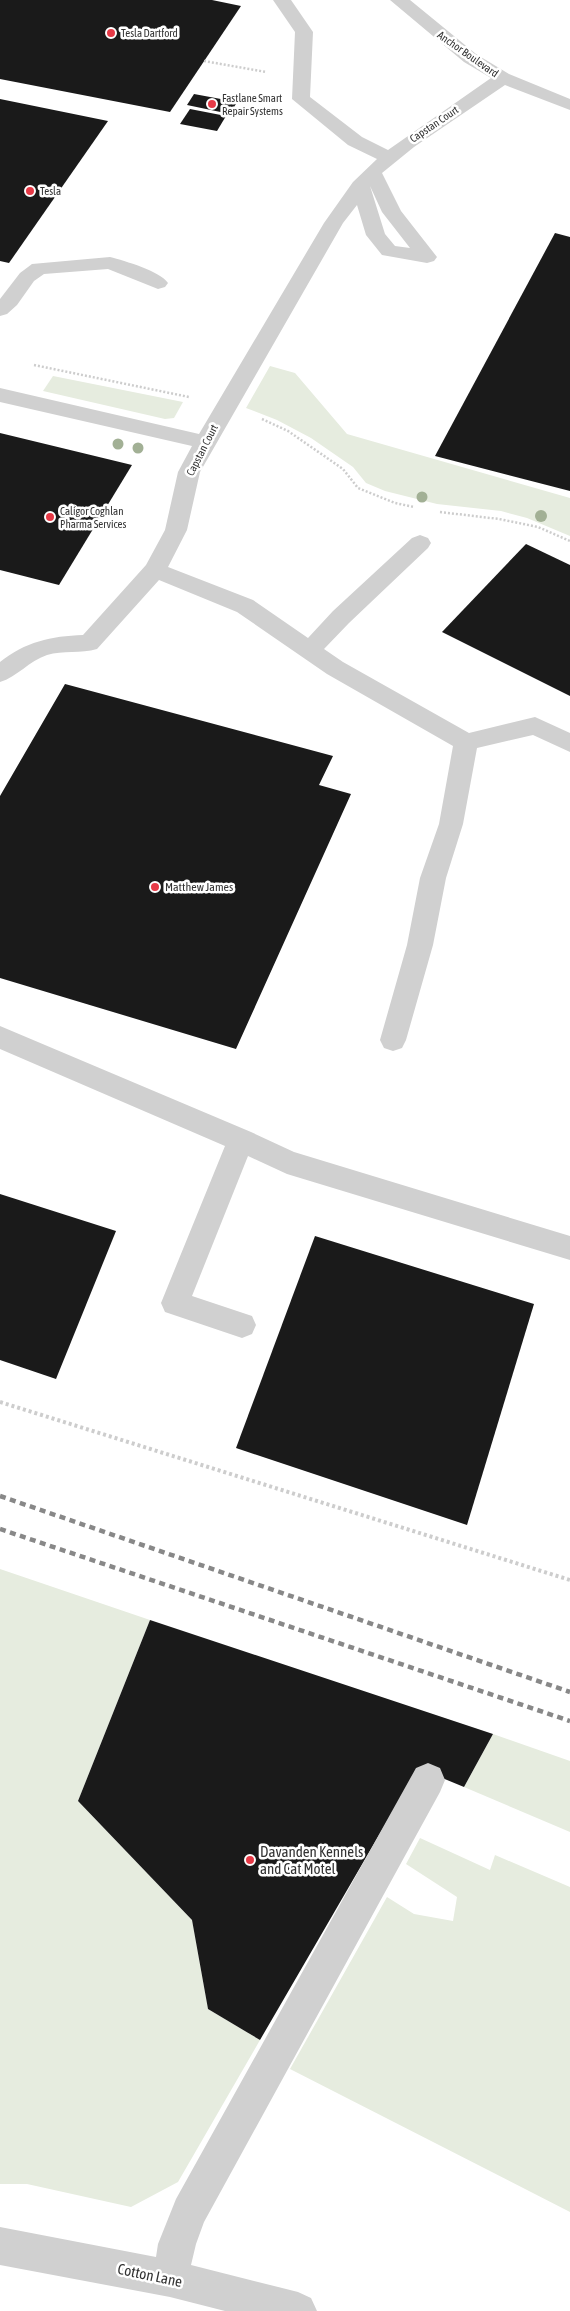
<svg xmlns="http://www.w3.org/2000/svg" width="570" height="2311" viewBox="0 0 570 2311" font-family="'Asap Condensed',sans-serif">
	<style>
		.green { fill: #e6ecdf }
		.building { fill: #1a1a1a }
		.lines { fill: none; stroke-linecap: round; stroke-linejoin: round }
		.path-far1 { stroke: #cdcdcd; stroke-width: 2.5; stroke-dasharray: 2 2; stroke-linecap: butt }
		.path { stroke: #cdcdcd; stroke-width: 4; stroke-dasharray: 3 3; stroke-linecap: butt }
		.minor { fill: #d0d0d0; fill-rule: evenodd }
		.rail { stroke: #888; stroke-width: 4.5; stroke-dasharray: 6 4.5; stroke-linecap: butt }
		.tree { fill: #a2b095 }
		.poi-dot { fill: #e63946; stroke: #fff; stroke-width: 2 }
		.labels { text-anchor: middle; dominant-baseline: central; stroke-width: 5; stroke-linejoin: round; paint-order: stroke }
		.far-poi-label { font-size: 11px; fill: #333; stroke: #fff; text-anchor: start }
		.far-street-label { font-size: 11px; fill: #333; stroke: #fff }
		.poi-label { font-size: 12px; fill: #333; stroke: #fff; text-anchor: start }
		.near-poi-label { font-size: 15px; fill: #333; stroke: #fff; text-anchor: start }
		.near-street-label { font-size: 15px; fill: #333; stroke: #fff }
	</style>
	<rect width="100%" height="100%" fill="#fff"/>
	<!-- green -->
	<g class="green">
		<polygon points="270,366 295,373 347,434 570,498 570,536 527,518 501,511 437,504 385,491 366,483 353,467 311,438 277,420 246,408"/>
		<polygon points="53,376 183,402 174,418 165,419 43,391"/>
		<polygon points="0,1569 150,1620 78,1801 192,1920 208,2009 260,2040 178,2182 131,2207 27,2184 0,2184"/>
		<polygon points="493,1734 570,1761 570,1832 464,1787"/>
		<polygon points="420,1838 490,1870 495,1855 570,1887 570,2212 290,2069 387,1897 414,1914 453,1921 457,1897 406,1864"/>
	</g>
	<!-- building -->
	<g class="building">
		<polygon points="0,0 212,0 241,6 170,112 0,79"/>
		<polygon points="194,94 237,102 230,114 187,105"/>
		<polygon points="0,99 108,121 9,263 0,261"/>
		<polygon points="190,109 226,116 217,131 180,124"/>
		<polygon points="555,233 570,237 570,491 435,456"/>
		<polygon points="0,433 132,465 59,585 0,570"/>
		<polygon points="526,544 570,565 570,696 442,632"/>
		<polygon points="65,684 333,756 319,785 351,794 236,1049 0,978 0,796"/>
		<polygon points="0,1194 116,1231 56,1379 0,1360"/>
		<polygon points="315,1236 534,1304 467,1525 236,1448"/>
		<polygon points="150,1620 493,1734 464,1787 418,1768 260,2040 208,2009 192,1920 78,1801"/>
	</g>
	<g class="lines">
		<!-- path-far1 -->
		<g class="path-far1">
			<polyline points="204,61 266,72"/>
			<polyline points="34,365 189,397"/>
			<polyline points="262,419 288,431 343,469 358,488 395,503 414,507"/>
			<polyline points="440,512 499,519 538,527 570,541"/>
		</g>
		<!-- path -->
		<polyline class="path" points="0,1402 570,1580"/>
		<!-- minor -->
		<g class="minor">
			<path d="M273,0H291L313,32L310,97L362,137L388,150L491,78L464,62L390,0H410L476,54L509,74L570,99V110L505,85L414,147L382,173L401,211L437,257L434,261L427,263L382,255L366,235L357,205L343,223L200,472L187,530L168,567L253,600L308,638L333,611L412,538L420,535L428,538L431,543L428,548L349,623L324,649L343,662L469,733L535,717L570,733V752L533,735L477,748L463,824L446,878L433,945L406,1040L402,1048L393,1051L384,1048L380,1040L407,945L420,878L439,824L453,746L327,674L237,612L159,580L97,649C81,654 63,650 47,655C29,661 17,677 0,682V662C25,642 51,636 83,635L146,565L165,530L178,472L192,446L0,402V388L199,434L324,223L353,182L377,159L348,145L292,99L295,32ZM370,186L382,212L410,248L395,246L385,234Z"/>
			<path d="M110,257C125,261 160,271 168,283L165,287L158,289L108,269L44,274L34,281L17,305L7,314L0,316V299L20,273L32,264Z"/>
			<polygon points="0,1026 251,1132 294,1152 570,1236 570,1260 287,1174 248,1156 192,1296 252,1316 256,1325 252,1334 242,1338 165,1312 161,1303 225,1146 0,1049"/>
			<polygon points="428,1763 440,1768 445,1780 440,1792 204,2222 196,2244 191,2265 298,2292 311,2298 317,2311 225,2311 170,2297 0,2265 0,2227 156,2257 158,2244 176,2199 416,1768"/>
		</g>
		<!-- rail -->
		<g class="rail">
			<polyline points="0,1496 570,1692"/>
			<polyline points="0,1529 570,1721"/>
		</g>
	</g>
	<!-- trees -->
	<g class="tree">
		<circle cx="118" cy="444" r="5.5"/>
		<circle cx="138" cy="448" r="5.5"/>
		<circle cx="422" cy="497" r="5.5"/>
		<circle cx="541" cy="516" r="6"/>
	</g>
	<!-- markers -->
	<g class="poi-dot">
		<circle cx="111" cy="33" r="5"/>
		<circle cx="212" cy="104" r="5"/>
		<circle cx="30" cy="191" r="5"/>
		<circle cx="50" cy="517" r="5"/>
		<circle cx="155" cy="887" r="5"/>
		<circle cx="250" cy="1860" r="5"/>
	</g>
	<g class="labels">
		<!-- far-poi labels -->
		<g class="far-poi-label">
			<text x="121" y="33">Tesla Dartford</text>
			<text x="222" y="98">Fastlane Smart<tspan x="222" dy="13">Repair Systems</tspan></text>
			<text x="40" y="191">Tesla</text>
			<text x="60" y="511">Caligor Coghlan<tspan x="60" dy="13">Pharma Services</tspan></text>
		</g>
		<!-- far-street labels -->
		<g class="far-street-label">
			<text transform="translate(468 54) rotate(35)">Anchor Boulevard</text>
			<text transform="translate(434 124) rotate(-34)">Capstan Court</text>
			<text transform="translate(202 450) rotate(-63)">Capstan Court</text>
		</g>
		<!-- poi labels -->
		<g class="poi-label">
			<text x="165" y="887">Matthew James</text>
		</g>
		<!-- near-poi labels -->
		<g class="near-poi-label">
			<text x="260" y="1851">Davanden Kennels<tspan x="260" dy="17">and Cat Motel</tspan></text>
		</g>
		<!-- near-street labels -->
		<g class="near-street-label">
			<text transform="translate(150 2275) rotate(12)">Cotton Lane</text>
		</g>
	</g>
</svg>
